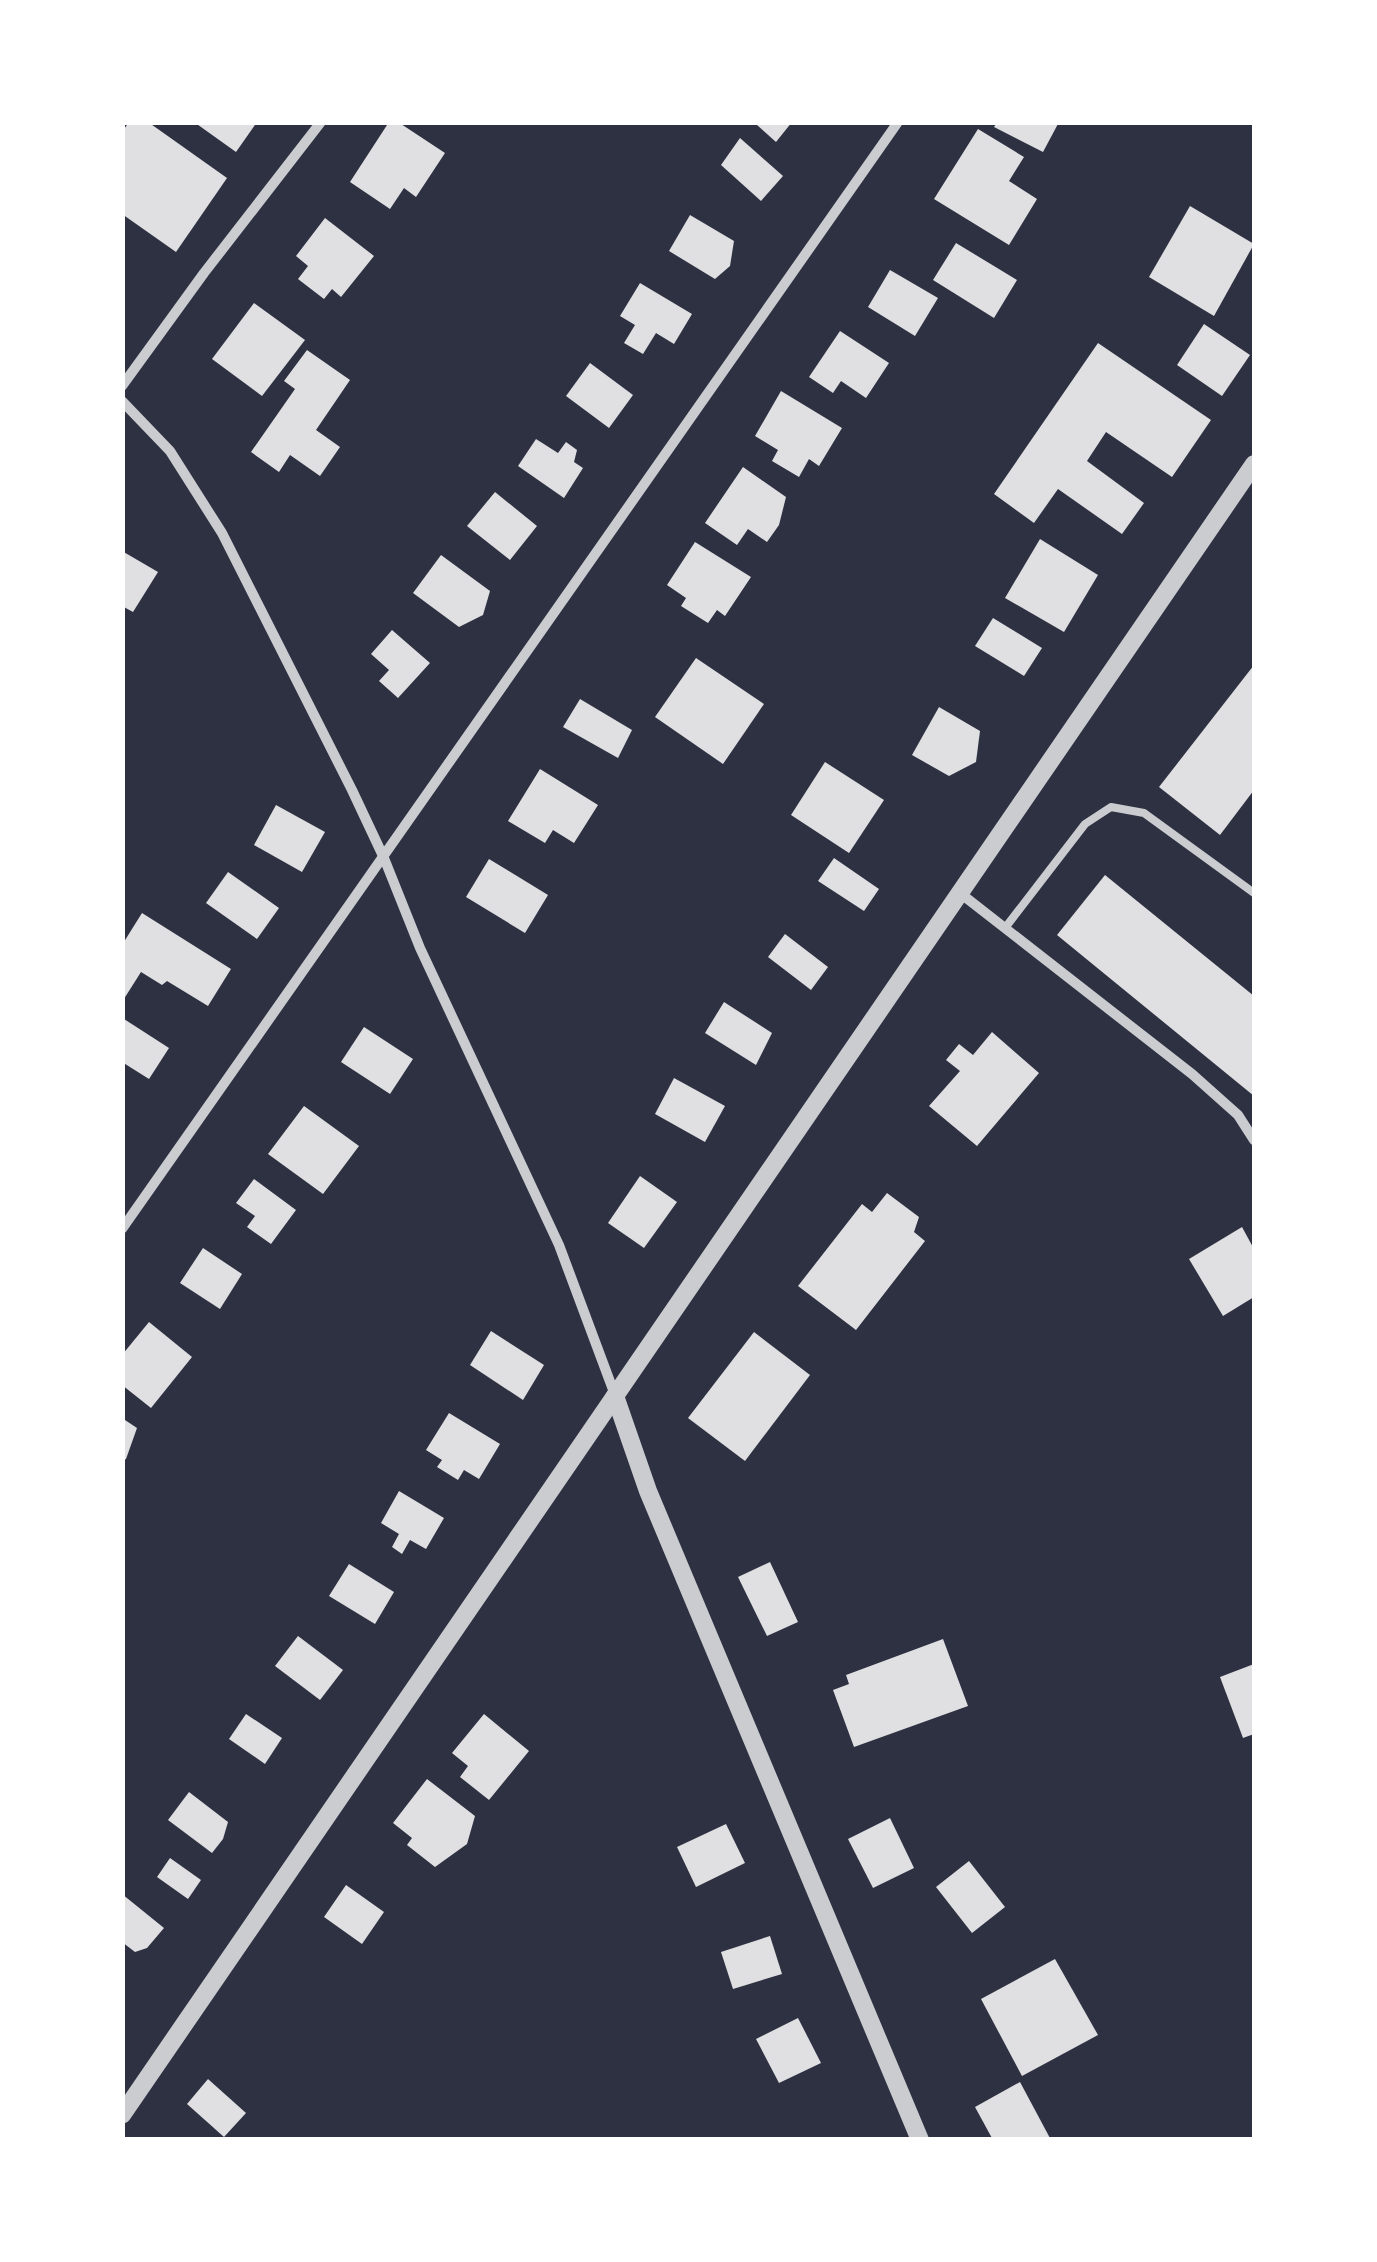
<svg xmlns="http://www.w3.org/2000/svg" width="1377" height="2262" viewBox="0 0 1377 2262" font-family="'Noto Sans',sans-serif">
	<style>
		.building { fill: #e0e0e3 }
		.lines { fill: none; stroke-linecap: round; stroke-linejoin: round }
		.service { stroke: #caccd0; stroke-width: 8 }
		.minor { stroke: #caccd0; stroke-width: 10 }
		.tertiary { stroke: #caccd0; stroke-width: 18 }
	</style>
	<rect width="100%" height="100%" fill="#2d3142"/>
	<!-- building -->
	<g class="building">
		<polygon points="129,122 148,122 227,178 176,252 122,214 122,132"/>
		<polygon points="194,122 257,122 236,152"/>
		<polygon points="389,122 398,122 445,153 416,197 404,188 390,209 350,182"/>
		<polygon points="759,122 792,122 776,142 757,125"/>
		<polygon points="997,122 1059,122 1043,152 994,127"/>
		<polygon points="978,129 1024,157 1009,181 1037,199 1009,245 934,199"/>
		<polygon points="740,138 783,176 761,201 721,165"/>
		<polygon points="1190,206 1254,244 1214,316 1149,277"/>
		<polygon points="690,215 734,241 730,266 715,279 669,251"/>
		<polygon points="325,218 374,256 341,297 332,289 324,299 298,279 308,266 296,256"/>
		<polygon points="956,243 1017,280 994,318 933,280"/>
		<polygon points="890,270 938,298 915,336 868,307"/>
		<polygon points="640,283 692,314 674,344 656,333 643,354 624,343 635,325 620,316"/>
		<polygon points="254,303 305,340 262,396 212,359"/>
		<polygon points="1204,324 1250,355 1222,396 1177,365"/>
		<polygon points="840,331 889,363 866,398 841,381 833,393 809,377"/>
		<polygon points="1098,343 1211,420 1172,477 1106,432 1087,461 1144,503 1122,534 1058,489 1034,523 994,494"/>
		<polygon points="307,350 350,380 316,430 340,447 320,476 290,455 279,472 251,452 295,389 284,381"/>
		<polygon points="590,363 633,395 609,428 566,396"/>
		<polygon points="781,391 842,428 819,466 809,459 799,477 772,461 778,450 755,436"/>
		<polygon points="536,439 558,453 566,442 577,450 574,462 583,468 564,498 518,466"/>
		<polygon points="743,467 786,497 779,525 767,542 748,529 737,545 705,523"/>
		<polygon points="495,492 537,526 510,560 467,526"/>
		<polygon points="1040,539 1098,575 1064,632 1005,598"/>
		<polygon points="695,542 751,577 725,616 717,610 708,623 681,606 686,598 667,585"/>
		<polygon points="122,551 158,572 133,612 122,606"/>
		<polygon points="441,555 490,591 483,615 459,627 413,593"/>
		<polygon points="993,618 1042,648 1024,676 975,646"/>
		<polygon points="392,630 430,663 398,698 379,681 389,670 371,654"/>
		<polygon points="696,658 764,704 723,764 655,717"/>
		<polygon points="1254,665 1254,790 1220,835 1159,787"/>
		<polygon points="580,699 632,730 618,758 563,727"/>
		<polygon points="939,707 980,731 976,762 949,776 912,755"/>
		<polygon points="825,762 884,800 849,853 791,815"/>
		<polygon points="540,769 598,805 574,843 553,830 545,843 508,821"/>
		<polygon points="276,805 325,832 302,872 254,845"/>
		<polygon points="834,858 879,889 864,911 818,881"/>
		<polygon points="489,859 548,895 525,933 466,897"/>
		<polygon points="228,872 279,908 257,939 206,903"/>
		<polygon points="1105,875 1254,996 1254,1096 1057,935"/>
		<polygon points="142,913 231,969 208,1006 167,981 162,985 141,972 122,1002 122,945"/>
		<polygon points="785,934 828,967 811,990 768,957"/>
		<polygon points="724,1002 772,1033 756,1065 705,1033"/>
		<polygon points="124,1019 169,1048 149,1079 122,1062"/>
		<polygon points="364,1027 413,1059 390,1094 341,1062"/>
		<polygon points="992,1032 1039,1073 977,1146 929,1106 960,1071 946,1060 959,1044 973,1055"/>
		<polygon points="674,1078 725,1106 705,1142 655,1114"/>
		<polygon points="304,1106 359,1146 323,1194 268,1154"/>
		<polygon points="640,1176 677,1202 644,1248 608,1223"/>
		<polygon points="254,1179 296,1210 271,1244 247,1227 255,1216 236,1203"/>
		<polygon points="887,1193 919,1217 914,1232 925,1241 856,1330 798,1286 862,1204 872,1212"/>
		<polygon points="1242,1227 1254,1249 1254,1297 1223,1316 1189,1259"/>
		<polygon points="203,1248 242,1274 220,1309 180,1283"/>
		<polygon points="149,1322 192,1357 151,1408 122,1385 122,1355"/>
		<polygon points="491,1331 544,1365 523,1400 470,1365"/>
		<polygon points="754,1332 810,1375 745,1461 688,1418"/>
		<polygon points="449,1413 500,1444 479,1479 464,1470 458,1480 437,1467 442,1460 426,1450"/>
		<polygon points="122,1418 137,1428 126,1459 122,1461"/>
		<polygon points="399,1491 444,1518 426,1549 410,1540 402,1554 392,1547 399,1534 381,1523"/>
		<polygon points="770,1562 798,1622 767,1636 738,1577"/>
		<polygon points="349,1564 394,1592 375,1624 329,1596"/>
		<polygon points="298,1636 343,1670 320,1700 275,1666"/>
		<polygon points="943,1639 968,1706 854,1747 833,1690 849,1684 846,1675"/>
		<polygon points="1254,1664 1254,1734 1243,1738 1220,1677"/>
		<polygon points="246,1714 282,1738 265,1764 229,1739"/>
		<polygon points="484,1714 529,1751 489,1800 460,1777 468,1766 452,1753"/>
		<polygon points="427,1779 475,1816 467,1844 435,1867 407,1845 412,1838 393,1823"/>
		<polygon points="189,1792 228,1822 223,1839 212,1853 168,1820"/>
		<polygon points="890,1818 914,1868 873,1888 848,1839"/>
		<polygon points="726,1824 745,1863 696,1887 677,1847"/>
		<polygon points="170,1858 201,1880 188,1899 157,1877"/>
		<polygon points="969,1861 1005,1907 972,1933 936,1887"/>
		<polygon points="346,1885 384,1912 362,1944 324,1917"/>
		<polygon points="122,1894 164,1928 147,1948 135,1952 122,1942"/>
		<polygon points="770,1936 782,1974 733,1989 721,1952"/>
		<polygon points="1055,1959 1098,2035 1022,2076 981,1999"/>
		<polygon points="798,2018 821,2063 779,2083 756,2039"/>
		<polygon points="208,2079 246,2113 224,2137 187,2104"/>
		<polygon points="1020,2082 1051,2140 993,2140 975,2107"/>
	</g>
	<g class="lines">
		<!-- service -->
		<polyline class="service" points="1005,928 1085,824 1111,807 1144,813 1254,893"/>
		<!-- minor -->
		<g class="minor">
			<polyline points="122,386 204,273 321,122"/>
			<polyline points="122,401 170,451 222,533 352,790 384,858 420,948 559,1245 615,1395"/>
			<polyline points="960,893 1192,1074 1238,1115 1254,1140"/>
			<polyline points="122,1229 898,122"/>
		</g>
		<!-- tertiary -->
		<g class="tertiary">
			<polyline points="615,1396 648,1491 920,2140"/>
			<polyline points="122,2115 1254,464"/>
		</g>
	</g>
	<!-- border -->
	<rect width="1377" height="2262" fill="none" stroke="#ffffff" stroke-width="250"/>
</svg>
